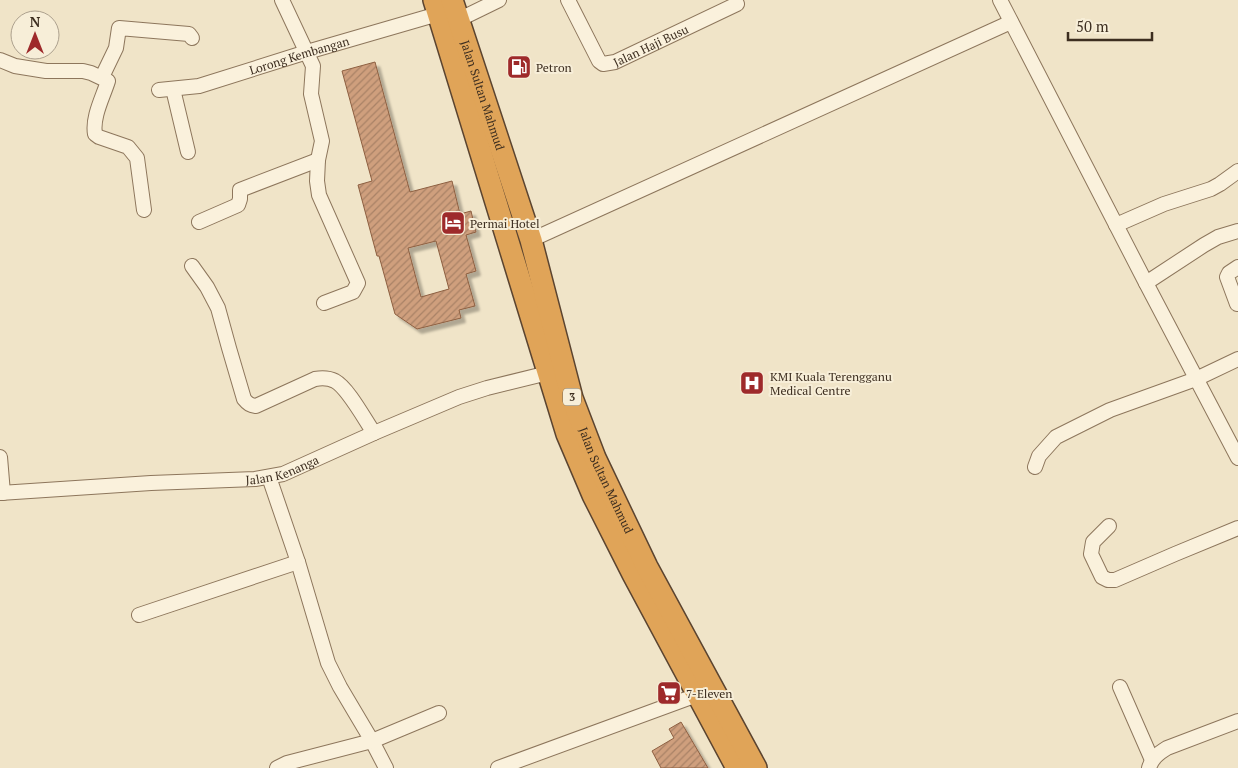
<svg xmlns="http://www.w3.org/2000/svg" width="1238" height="768" viewBox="0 0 1238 768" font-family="'PT Serif',serif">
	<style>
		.building { fill: url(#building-hatch); stroke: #8d5f41; fill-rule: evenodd; filter: url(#shadow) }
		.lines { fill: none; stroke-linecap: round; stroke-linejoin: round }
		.minor-casing { stroke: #8d765c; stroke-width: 16 }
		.highway-casing { stroke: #5b4430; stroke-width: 24 }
		.minor { stroke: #faf1dc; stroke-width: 14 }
		.highway { stroke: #e0a458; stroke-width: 21 }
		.labels { text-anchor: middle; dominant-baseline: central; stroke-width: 4; stroke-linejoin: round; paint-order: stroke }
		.shield { fill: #f7eed8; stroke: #756857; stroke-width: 1 }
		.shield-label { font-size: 11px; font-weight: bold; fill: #3d2e20 }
		.street-label { font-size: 12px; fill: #3d2e20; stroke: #f7eed8 }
		.poi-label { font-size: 12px; fill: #3d2e20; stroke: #f7eed8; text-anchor: start }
	</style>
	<defs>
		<pattern id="building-hatch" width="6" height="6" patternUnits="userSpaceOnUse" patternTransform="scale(1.25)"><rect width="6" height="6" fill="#cf9f7d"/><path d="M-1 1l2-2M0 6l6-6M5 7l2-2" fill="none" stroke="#a98266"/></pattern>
		<filter id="shadow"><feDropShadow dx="4.5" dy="4.5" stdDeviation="1" flood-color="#0004"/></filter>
	</defs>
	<rect width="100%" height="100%" fill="#f0e4c8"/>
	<!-- building -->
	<g class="building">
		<path d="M375,62L410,192L452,181L460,214L471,211L476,232L466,235L476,271L466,274L475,306L459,310L461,318L417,329L395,314L379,256H377L358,185L372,181L342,71ZM436,241L449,289L421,297L408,248Z"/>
		<polygon points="681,722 708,768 661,768 652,751 674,738 669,729"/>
	</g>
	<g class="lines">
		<defs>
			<g id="minor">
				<polyline points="282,0 313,66 311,94 322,141 318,160 317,181 319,195 358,283 353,292 324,303"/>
				<path id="s1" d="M568,0L599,61L603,64L615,62L737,4"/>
				<polyline points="1000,0 1146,283 1238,458"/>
				<polyline points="458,20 499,0"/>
				<path d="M0,60L15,66L46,71H83L91,73L108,81C103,97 92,117 95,134L99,137L128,147L137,158L144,210"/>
				<polyline points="102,77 116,48 119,28 189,34 192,38"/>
				<polyline points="173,89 188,152"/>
				<path id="s2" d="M159,90L199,86L307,52L438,14"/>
				<polyline points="199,222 238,205 240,199 240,190 318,160"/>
				<polyline points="1116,225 1164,204 1211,189 1220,184 1238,171"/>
				<polyline points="531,240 1011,22"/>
				<path d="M192,266L207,287L218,308L229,348L244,399C248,404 250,405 256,406L315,379C321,378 329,378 335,381C348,388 365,420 374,433"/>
				<polyline points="1146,283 1204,245 1218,237 1238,231"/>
				<polyline points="1237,304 1227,277 1229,273 1238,267"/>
				<polyline points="0,457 3,493"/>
				<polyline points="1035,467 1039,456 1056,437 1110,410 1196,379 1238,359"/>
				<polyline points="269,477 298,562 328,663 340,687 372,741 386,768"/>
				<path id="s3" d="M0,493L151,483L255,479L283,474L374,433L459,397L487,388L548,373"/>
				<polyline points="1109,526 1093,542 1091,554 1102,577 1108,580 1115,580 1175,554 1238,528"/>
				<polyline points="139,615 298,562"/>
				<polyline points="1120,687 1152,760"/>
				<polyline points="277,768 287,763 372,741 439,713"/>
				<polyline points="498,768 697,695"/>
				<path d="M1149,768C1152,758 1159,753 1167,748L1238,721"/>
			</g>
			<g id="highway">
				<polyline points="434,0 567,434 593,495 633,574 737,768"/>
				<path id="s4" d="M452,0L531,240L572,398L595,458L647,567L756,768"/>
			</g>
		</defs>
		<!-- minor casing -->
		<use href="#minor" class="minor-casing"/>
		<!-- highway casing -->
		<use href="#highway" class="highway-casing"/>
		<!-- minor -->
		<use href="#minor" class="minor"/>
		<!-- highway -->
		<use href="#highway" class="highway"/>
	</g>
	<!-- icons -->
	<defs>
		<symbol id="fuel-square" viewBox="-11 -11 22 22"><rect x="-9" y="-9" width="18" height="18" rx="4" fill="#9e2a2b" stroke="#f7eed8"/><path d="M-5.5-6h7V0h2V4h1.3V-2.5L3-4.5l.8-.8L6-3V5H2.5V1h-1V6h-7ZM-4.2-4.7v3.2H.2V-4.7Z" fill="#fff"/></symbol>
		<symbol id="hotel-square" viewBox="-11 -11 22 22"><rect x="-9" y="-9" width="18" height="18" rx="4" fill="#9e2a2b" stroke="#f7eed8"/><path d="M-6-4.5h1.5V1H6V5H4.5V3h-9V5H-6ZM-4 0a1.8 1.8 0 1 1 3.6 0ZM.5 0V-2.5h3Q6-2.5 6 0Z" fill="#fff"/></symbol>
		<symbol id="hospital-square" viewBox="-11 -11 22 22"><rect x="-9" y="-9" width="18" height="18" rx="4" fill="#9e2a2b" stroke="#f7eed8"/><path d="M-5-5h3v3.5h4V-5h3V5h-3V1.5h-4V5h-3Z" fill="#fff"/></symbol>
		<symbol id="supermarket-square" viewBox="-11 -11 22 22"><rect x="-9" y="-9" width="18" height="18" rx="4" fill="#9e2a2b" stroke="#f7eed8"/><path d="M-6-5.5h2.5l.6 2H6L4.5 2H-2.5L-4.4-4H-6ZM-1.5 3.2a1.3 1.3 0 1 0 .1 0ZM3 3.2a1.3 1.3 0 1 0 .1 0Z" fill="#fff"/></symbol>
	</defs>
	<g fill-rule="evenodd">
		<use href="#fuel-square" x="505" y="53" width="28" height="28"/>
		<use href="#hotel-square" x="439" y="209" width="28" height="28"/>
		<use href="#hospital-square" x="738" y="369" width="28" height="28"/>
		<use href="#supermarket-square" x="655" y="679" width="28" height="28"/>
	</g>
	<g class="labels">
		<!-- shield labels -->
		<rect class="shield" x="563" y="388.5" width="18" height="17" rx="4"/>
		<g class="shield-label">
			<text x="572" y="397">3</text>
		</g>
		<!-- street labels -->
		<g class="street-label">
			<text stroke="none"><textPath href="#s1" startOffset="125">Jalan Haji Busu</textPath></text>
			<text stroke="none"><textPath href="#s2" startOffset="145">Lorong Kembangan</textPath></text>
			<text stroke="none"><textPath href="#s4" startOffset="100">Jalan Sultan Mahmud</textPath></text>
			<text stroke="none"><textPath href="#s3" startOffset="284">Jalan Kenanga</textPath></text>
			<text stroke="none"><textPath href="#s4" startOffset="505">Jalan Sultan Mahmud</textPath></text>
		</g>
		<!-- poi labels -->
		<g class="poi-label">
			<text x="536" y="67">Petron</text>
			<text x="470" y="223">Permai Hotel</text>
			<text x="770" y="376">KMI Kuala Terengganu<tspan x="770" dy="14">Medical Centre</tspan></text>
			<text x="686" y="693">7-Eleven</text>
		</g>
	</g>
	<!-- north arrow -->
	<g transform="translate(35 35)"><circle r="24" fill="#f7eed8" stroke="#ada18e"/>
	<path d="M0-4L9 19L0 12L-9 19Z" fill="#9e2a2b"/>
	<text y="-8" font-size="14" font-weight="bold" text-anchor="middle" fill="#3d2e20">N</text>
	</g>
	<!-- scale -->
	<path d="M1068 32v8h84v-8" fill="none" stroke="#3d2e20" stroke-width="2.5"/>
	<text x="1076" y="32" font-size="15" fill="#3d2e20" stroke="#f7eed8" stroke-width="4" paint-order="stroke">50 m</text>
</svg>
